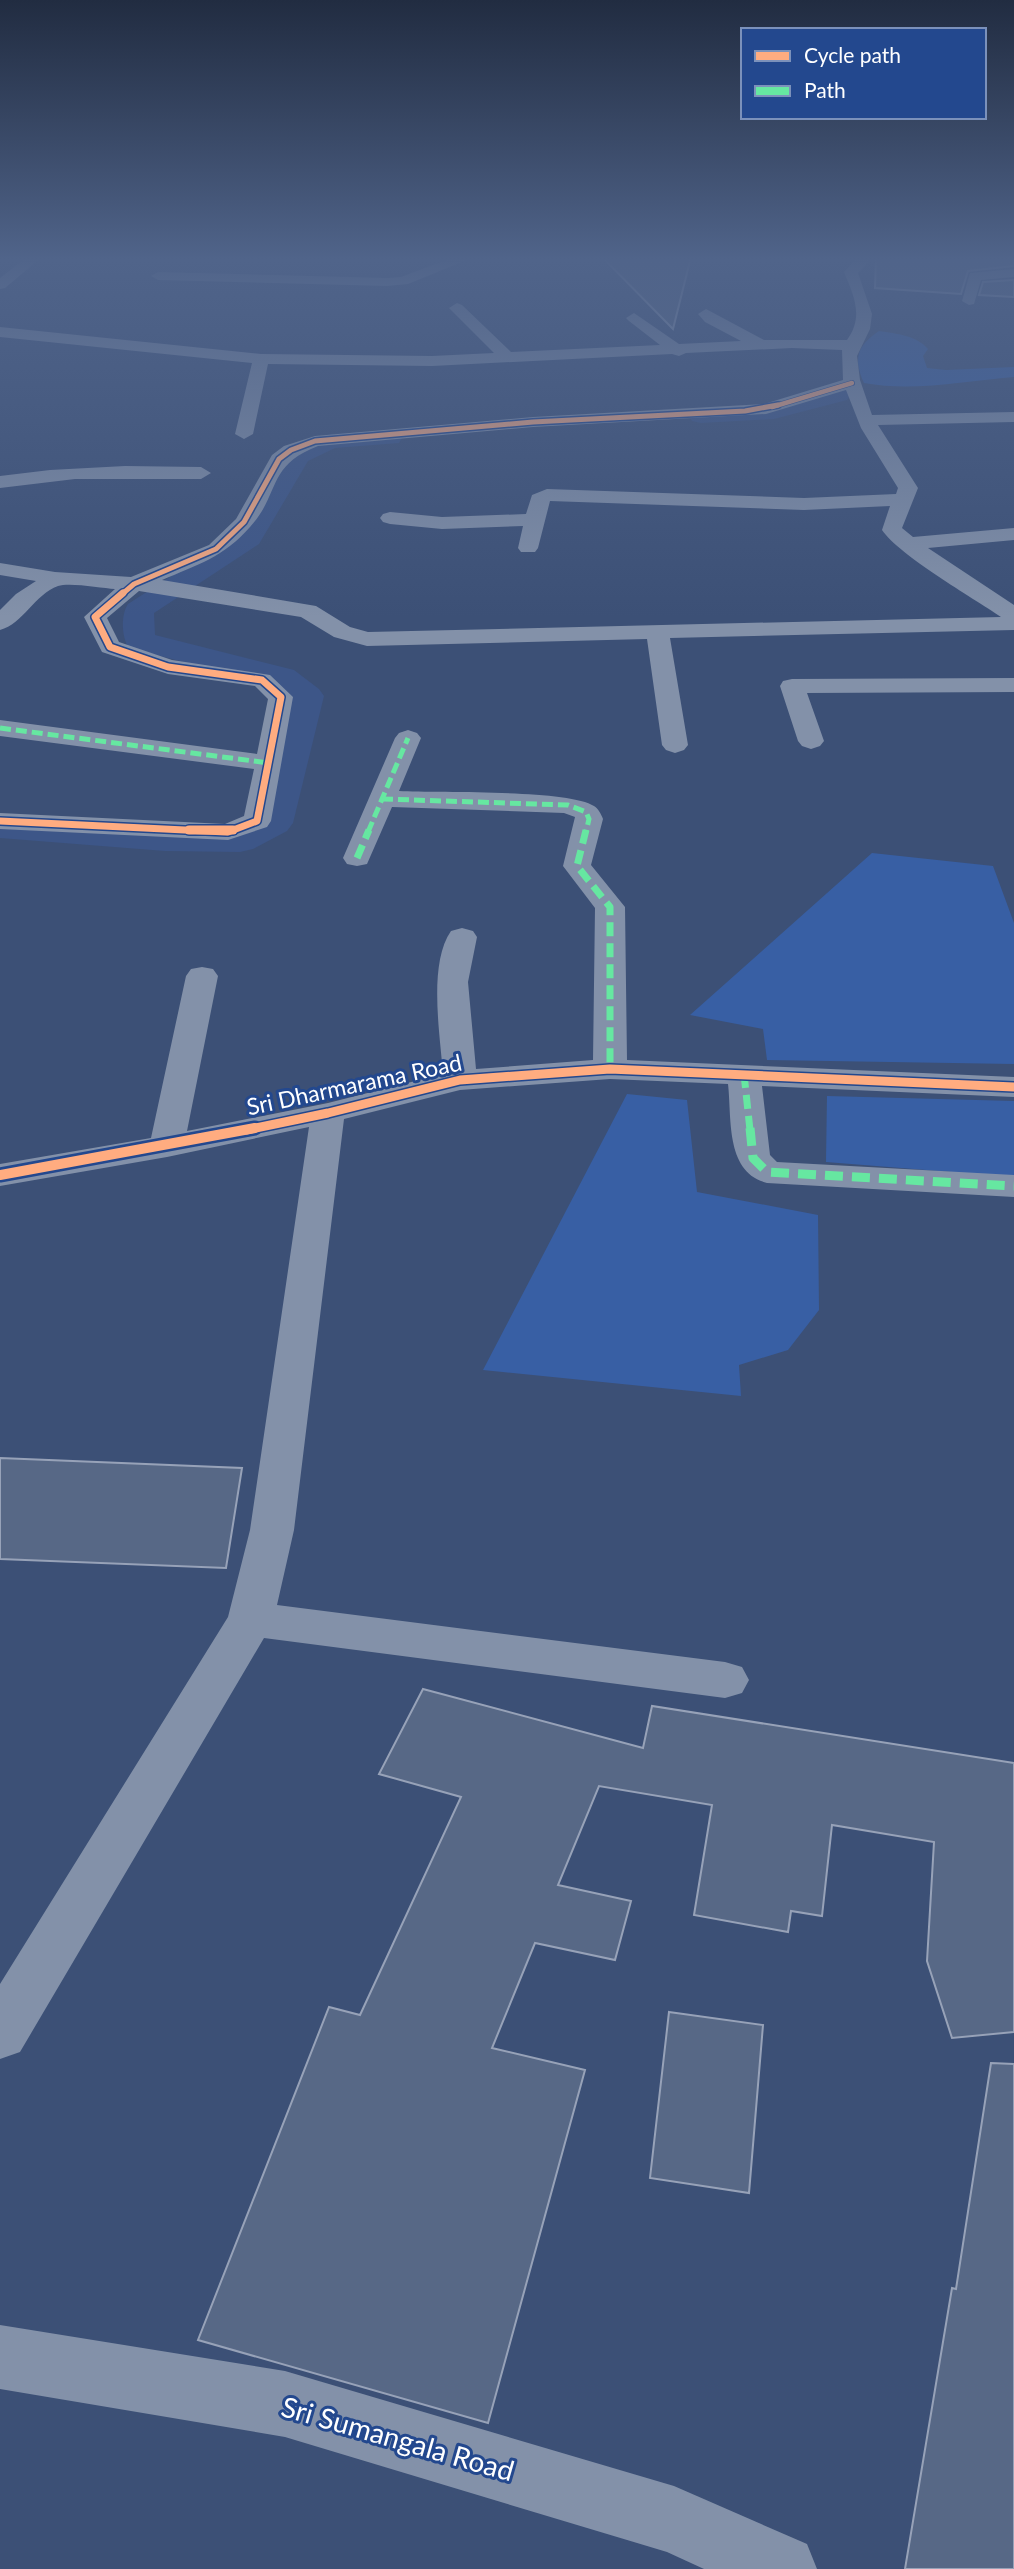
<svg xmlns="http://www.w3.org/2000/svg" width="1014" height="2569" viewBox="0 0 1014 2569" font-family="Lato,sans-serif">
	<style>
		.green { fill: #385fa4 }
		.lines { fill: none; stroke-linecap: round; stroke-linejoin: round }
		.canal { fill: #3d5688; fill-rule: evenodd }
		.building { fill: #576886; stroke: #97a2b8; stroke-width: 2 }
		.minor { fill: #8391a9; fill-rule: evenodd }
		.quiet-far2 { stroke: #66e7a1; stroke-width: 5; stroke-dasharray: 11 5; stroke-linecap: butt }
		.quiet-far1 { stroke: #66e7a1; stroke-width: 7; stroke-dasharray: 14 7; stroke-linecap: butt }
		.quiet { stroke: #66e7a1; stroke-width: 9; stroke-dasharray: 18 9; stroke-linecap: butt }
		.cycleway-far4-casing { stroke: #23488e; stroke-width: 6 }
		.cycleway-far3-casing { stroke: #23488e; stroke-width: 8 }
		.cycleway-far2-casing { stroke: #23488e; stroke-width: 10 }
		.cycleway-far1-casing { stroke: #23488e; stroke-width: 12 }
		.cycleway-casing { stroke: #23488e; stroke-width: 15 }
		.cycleway-far4 { stroke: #ffac80; stroke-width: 4.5 }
		.cycleway-far3 { stroke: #ffac80; stroke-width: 5 }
		.cycleway-far2 { stroke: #ffac80; stroke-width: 7 }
		.cycleway-far1 { stroke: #ffac80; stroke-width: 9 }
		.cycleway { stroke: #ffac80; stroke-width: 10 }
		.labels { text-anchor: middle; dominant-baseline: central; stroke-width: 6; stroke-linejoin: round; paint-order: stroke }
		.street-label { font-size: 23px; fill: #fff; stroke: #23488e }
		.near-street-label { font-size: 28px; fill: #fff; stroke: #23488e }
	</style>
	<rect width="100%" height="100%" fill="#3c5076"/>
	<!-- green -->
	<g class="green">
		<path d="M879,331C897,334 916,335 928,349L923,356L927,368L946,370L1014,367V377C965,381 913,392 864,383C853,358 857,346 879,331Z"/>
		<polygon points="872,853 993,866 1014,923 1014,1064 767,1060 763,1029 690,1015"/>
		<polygon points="627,1094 687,1100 697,1192 818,1215 819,1310 788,1350 739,1365 741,1396 483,1370"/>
		<polygon points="827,1096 1014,1101 1014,1177 826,1162"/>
	</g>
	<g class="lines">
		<!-- canal -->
		<g class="canal">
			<polygon points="839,388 847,390 851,395 847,400 774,419 701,423 692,421 689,416 692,411 701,409 774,405"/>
			<path d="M390,431L399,433L402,438L399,443L335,448L308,461L259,544L154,613L155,635L294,670L319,689L324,696L293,823L287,831L253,849L240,852L165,851L0,838V816L165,829L233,830L257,817L290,699L270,684L129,648C121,637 121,614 128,604L238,533L289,451L330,434Z"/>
		</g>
	</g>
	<!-- building -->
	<g class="building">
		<polygon points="602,257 691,257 673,329"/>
		<polygon points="876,257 1014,257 1014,266 968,271 961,294 875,288"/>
		<polygon points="1014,280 1014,297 979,295 983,282"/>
		<polygon points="0,1458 242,1468 226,1568 0,1559"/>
		<polygon points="423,1689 643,1748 652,1706 1014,1763 1014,2032 952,2038 927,1961 934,1842 832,1825 822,1916 791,1911 788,1932 694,1915 712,1805 599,1786 558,1885 631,1901 615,1960 535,1943 492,2048 585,2070 488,2423 198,2340 329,2007 360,2015 461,1797 379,1774"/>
		<polygon points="669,2012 763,2025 749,2193 650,2178"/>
		<polygon points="991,2063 1014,2064 1014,2569 905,2569 952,2288 956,2289"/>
	</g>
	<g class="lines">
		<!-- minor -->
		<g class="minor">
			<polygon points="27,257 42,257 5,288 0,289 0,278"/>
			<polygon points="454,257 474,257 408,284 387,286 158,280 151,276 158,272 387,278 401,277"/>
			<path d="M858,257H873L858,273L872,314L870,329L857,356L860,380L872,415L1014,412V422L878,425L918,488L902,528L913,537L1014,528V540L928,548L1014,605V630L670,638L688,745L684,750L675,753L666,750L662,745L647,639L367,646L334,637L301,617L139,591L107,618L119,642L172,660L270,675L293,697L271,821L267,827L228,840L0,829V813L225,824L244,816L254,769L0,736V720L257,754L268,699L255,686L168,674L102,652L84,617L115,589C102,588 69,582 58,586C35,594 23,624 0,630V610L16,594L36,581L0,575V563L55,572L131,577L209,545L236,519L272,455L284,446L315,436L533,417L764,404L843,380L842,350L792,348L686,353L679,356L672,354L432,366L268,364L253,434L244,439L235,434L252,363L0,337V327L261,354L432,356L494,353L449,308L457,303L462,305L511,352L660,345L629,321L626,318L634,313L679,344L741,341L705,322L698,314L706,309L764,340H847C864,317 854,296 844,272ZM846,390L861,428L898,488L896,494L804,498L547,489L532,495L526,514L442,517L390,512L383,514L380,518L383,522L390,524L442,529L523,526L518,548L521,552H535L538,548L550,501L804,510L890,506L882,530C900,556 972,597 1001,617L368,632L350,627L316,606L162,580C197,565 224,557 250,527C281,493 266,466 318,446L533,427L766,414Z"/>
			<polygon points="1014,269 1014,277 981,280 974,304 969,305 962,301 970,273"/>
			<polygon points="125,466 201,467 211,473 201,479 75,479 0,488 0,476 50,470"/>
			<polygon points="1014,678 1014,692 807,693 824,741 820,746 811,749 802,746 798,741 780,686 783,681 792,679"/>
			<path d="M408,730L417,733L421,738L399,791C436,793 569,789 594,806C598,808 601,814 603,819L591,865L625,907L627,1060L1014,1077V1097L762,1086L770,1155L777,1162L1014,1175V1197L767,1183C725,1172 732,1119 728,1084L610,1079L460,1090L344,1119L294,1530L277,1605L725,1662L742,1667L749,1680L742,1693L725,1698L264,1638L20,2052L0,2059V1984L228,1617L250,1530L309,1127L167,1157L0,1186V1164L151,1138L186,976L191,969L202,967L213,969L218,976L187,1131L328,1103L443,1074C440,1034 428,964 451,931L462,928L473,931L477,937L468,982L476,1069L593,1060L595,908L563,866L575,817L564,813L392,807L367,864L357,866L347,864L343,858L395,738L399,733Z"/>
			<polygon points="0,2325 285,2371 674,2486 807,2544 817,2569 704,2569 667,2552 285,2437 0,2389"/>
		</g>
		<!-- quiet-far2 -->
		<g class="quiet-far2">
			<polyline points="0,728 269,763"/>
			<polyline points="382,799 568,805 586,812 589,819 586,832"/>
			<polyline points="368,832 408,738"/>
		</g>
		<!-- quiet-far1 -->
		<g class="quiet-far1">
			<polyline points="586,830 577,866 610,907 610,1069"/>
			<polyline points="357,858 369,830"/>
			<polyline points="744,1074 750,1130"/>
		</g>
		<!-- quiet -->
		<polyline class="quiet" points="750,1128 753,1158 767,1172 1014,1186"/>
		<defs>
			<polyline id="cycleway-far4" points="772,407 852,383"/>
			<polyline id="cycleway-far3" points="121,595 134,584 216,549 244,522 279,459 291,450 315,441 533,422 745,411 778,405"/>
			<g id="cycleway-far2">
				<polyline points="123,593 95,617 110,647 168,667 262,680 281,697 257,821 228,832"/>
				<polyline points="0,821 226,832"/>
			</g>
			<g id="cycleway-far1">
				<polyline points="189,830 233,830"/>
				<polyline points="246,1130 328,1113 460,1080 610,1069 1014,1087"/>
			</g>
			<polyline id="cycleway" points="0,1175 255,1128"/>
		</defs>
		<!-- cycleway-far4 casing -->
		<use href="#cycleway-far4" class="cycleway-far4-casing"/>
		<!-- cycleway-far3 casing -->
		<use href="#cycleway-far3" class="cycleway-far3-casing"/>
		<!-- cycleway-far2 casing -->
		<use href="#cycleway-far2" class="cycleway-far2-casing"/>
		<!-- cycleway-far1 casing -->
		<use href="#cycleway-far1" class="cycleway-far1-casing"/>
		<!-- cycleway casing -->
		<use href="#cycleway" class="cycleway-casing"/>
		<!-- cycleway-far4 -->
		<use href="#cycleway-far4" class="cycleway-far4"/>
		<!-- cycleway-far3 -->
		<use href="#cycleway-far3" class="cycleway-far3"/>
		<!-- cycleway-far2 -->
		<use href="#cycleway-far2" class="cycleway-far2"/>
		<!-- cycleway-far1 -->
		<use href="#cycleway-far1" class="cycleway-far1"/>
		<!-- cycleway -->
		<use href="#cycleway" class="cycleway"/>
	</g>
	<!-- sky -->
	<linearGradient id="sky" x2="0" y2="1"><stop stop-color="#212c41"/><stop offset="0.42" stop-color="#50648a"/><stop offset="1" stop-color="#50648a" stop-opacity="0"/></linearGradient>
	<rect width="1014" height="617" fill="url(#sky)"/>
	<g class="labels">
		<!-- street labels -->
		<g class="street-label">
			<text transform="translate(354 1084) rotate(-12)">Sri Dharmarama Road</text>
		</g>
		<!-- near-street labels -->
		<g class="near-street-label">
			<text transform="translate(398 2438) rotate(16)">Sri Sumangala Road</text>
		</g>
	</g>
	<!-- legend -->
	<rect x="741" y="28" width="245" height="91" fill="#23488e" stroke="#7b91bb" stroke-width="2"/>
	<rect x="755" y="51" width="35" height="10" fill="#ffac80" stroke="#7b91bb" stroke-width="2"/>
	<text x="804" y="63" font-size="21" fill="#ffffff">Cycle path</text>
	<rect x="755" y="86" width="35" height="10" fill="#66e7a1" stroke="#7b91bb" stroke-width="2"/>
	<text x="804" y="98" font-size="21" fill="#ffffff">Path</text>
</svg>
